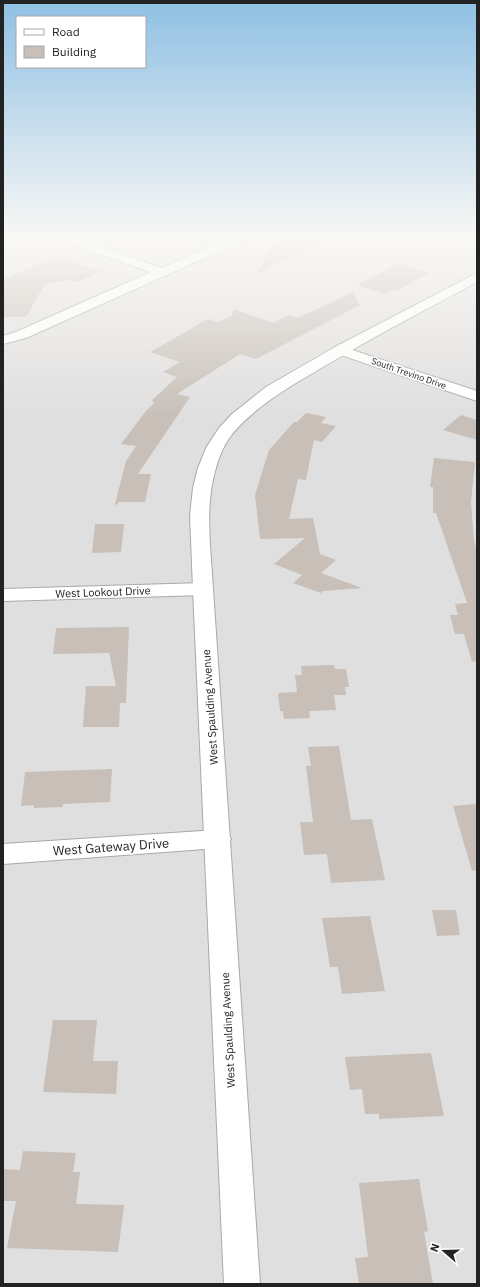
<svg xmlns="http://www.w3.org/2000/svg" width="480" height="1287" viewBox="0 0 480 1287" font-family="'IBM Plex Sans',sans-serif">
	<style>
		.residential { fill: #e0dfdf }
		.building { fill: #c7bfb8 }
		.lines { fill: none; stroke-linecap: round; stroke-linejoin: round }
		.minor-casing { stroke: #a9a9a9; stroke-width: 2 }
		.tertiary-casing { stroke: #a9a9a9; stroke-width: 2 }
		.minor { fill: #fff; fill-rule: evenodd }
		.tertiary { fill: #fff; fill-rule: evenodd }
		.labels { text-anchor: middle; dominant-baseline: central; stroke-width: 3.5; stroke-linejoin: round; paint-order: stroke }
		.far-street-label { font-size: 9px; fill: #222; stroke: #fff }
		.street-label { font-size: 11px; fill: #222; stroke: #fff }
		.near-street-label { font-size: 13px; fill: #222; stroke: #fff }
	</style>
	<rect width="100%" height="100%" fill="#f2efe9"/>
	<!-- residential -->
	<rect class="residential" x="3" y="237" width="474" height="1047"/>
	<!-- building -->
	<g class="building">
		<polygon points="289,237 330,237 255,275 273,245"/>
		<polygon points="57,257 102,272 76,282 70,280 45,284 26,317 3,317 3,279"/>
		<polygon points="399,263 429,273 397,291 393,290 385,294 357,285"/>
		<polygon points="353,292 360,305 256,359 240,354 177,394 190,397 138,474 151,474 145,502 119,502 117,505 115,504 126,461 136,446 121,444 146,411 154,403 152,400 177,377 163,372 180,362 150,352 208,319 217,322 231,316 234,309 273,323 289,315 298,318"/>
		<polygon points="306,413 326,417 321,423 336,426 322,442 314,440 306,480 298,479 289,519 313,518 320,554 336,560 321,573 362,588 323,591 321,593 293,583 302,575 274,564 305,538 260,539 255,495 269,450 294,422 297,422"/>
		<polygon points="461,415 477,420 477,440 443,430"/>
		<polygon points="434,458 475,462 471,502 474,541 477,550 477,661 472,662 464,634 455,634 450,615 458,615 455,604 467,603 436,513 433,513 433,487 430,487"/>
		<polygon points="95,524 124,524 121,552 92,553"/>
		<polygon points="129,627 126,703 120,703 119,727 83,727 86,686 116,686 109,653 53,654 56,628"/>
		<polygon points="334,665 335,669 346,669 349,687 345,687 346,695 334,695 336,710 309,711 310,718 284,719 283,711 280,711 278,693 297,692 295,675 302,675 301,666"/>
		<polygon points="339,746 351,820 372,819 385,880 331,883 327,854 304,855 300,822 313,822 306,766 311,766 308,747"/>
		<polygon points="112,769 110,802 63,804 63,807 34,808 34,805 21,806 25,772"/>
		<polygon points="477,804 477,870 472,871 453,806"/>
		<polygon points="432,910 456,910 460,935 437,936"/>
		<polygon points="370,916 385,991 342,994 338,967 330,967 322,918"/>
		<polygon points="53,1020 97,1020 93,1061 118,1061 116,1094 43,1092"/>
		<polygon points="431,1053 444,1116 379,1119 379,1114 365,1114 362,1089 350,1090 345,1057"/>
		<polygon points="23,1151 76,1153 73,1172 80,1172 76,1204 124,1205 118,1252 7,1248 16,1201 3,1201 3,1169 20,1170"/>
		<polygon points="419,1179 428,1231 424,1232 433,1284 359,1284 355,1258 368,1257 359,1183"/>
	</g>
	<g class="lines">
		<defs>
			<g id="minor">
				<polygon points="63,237 73,237 162,268 231,237 247,237 245,240 26,338 3,344 3,336 16,332 151,272 64,242 62,239"/>
				<polygon points="340,346 477,391 477,401 335,353 333,350 335,347"/>
				<polygon points="203,583 210,585 213,589 210,593 203,595 3,601 3,589"/>
				<polygon points="218,830 227,832 231,839 227,846 218,848 3,864 3,844"/>
			</g>
			<path id="tertiary" d="M477,273V282C425,310 373,337 323,367C291,386 258,404 233,433C225,443 219,456 216,468C204,507 211,550 213,589L260,1284H224L193,589L190,515L193,488L198,468L206,448L219,428L232,414L266,387L335,347Z"/>
		</defs>
		<!-- minor casing -->
		<use href="#minor" class="minor-casing"/>
		<!-- tertiary casing -->
		<use href="#tertiary" class="tertiary-casing"/>
		<!-- minor -->
		<use href="#minor" class="minor"/>
		<!-- tertiary -->
		<use href="#tertiary" class="tertiary"/>
	</g>
	<!-- sky -->
	<linearGradient id="sky" x2="0" y2="1"><stop stop-color="#8fc0e4"/><stop offset="0.57" stop-color="#f9f8f5"/><stop offset="1" stop-color="#f9f8f5" stop-opacity="0"/></linearGradient>
	<rect width="480" height="417" fill="url(#sky)"/>
	<g class="labels">
		<!-- far-street labels -->
		<g class="far-street-label">
			<text transform="translate(409 373) rotate(19)">South Trevino Drive</text>
		</g>
		<!-- street labels -->
		<g class="street-label">
			<text transform="translate(103 592) rotate(-2)">West Lookout Drive</text>
			<text transform="translate(210 707) rotate(-94)">West Spaulding Avenue</text>
			<text transform="translate(228 1030) rotate(-93)">West Spaulding Avenue</text>
		</g>
		<!-- near-street labels -->
		<g class="near-street-label">
			<text transform="translate(111 847) rotate(-4)">West Gateway Drive</text>
		</g>
	</g>
	<!-- border -->
	<rect width="480" height="1287" fill="none" stroke="#222222" stroke-width="8"/>
	<!-- legend -->
	<rect x="16" y="16" width="130" height="52" fill="#ffffff" stroke="#a7a7a7"/>
	<rect x="24" y="29" width="20" height="6" fill="#ffffff" stroke="#a7a7a7"/>
	<text x="52" y="36" font-size="12" fill="#222222">Road</text>
	<rect x="24" y="46" width="20" height="12" fill="#c7bfb8" stroke="#a7a7a7"/>
	<text x="52" y="56" font-size="12" fill="#222222">Building</text>
	<!-- north arrow -->
	<g transform="translate(444 1251) rotate(290)" stroke="#ffffff" stroke-width="3" paint-order="stroke">
	<path d="M0-3L7 15L0 10L-7 15Z" fill="#222222"/>
	<text y="-6" font-size="11" font-weight="bold" text-anchor="middle" fill="#222222">N</text>
	</g>
</svg>
